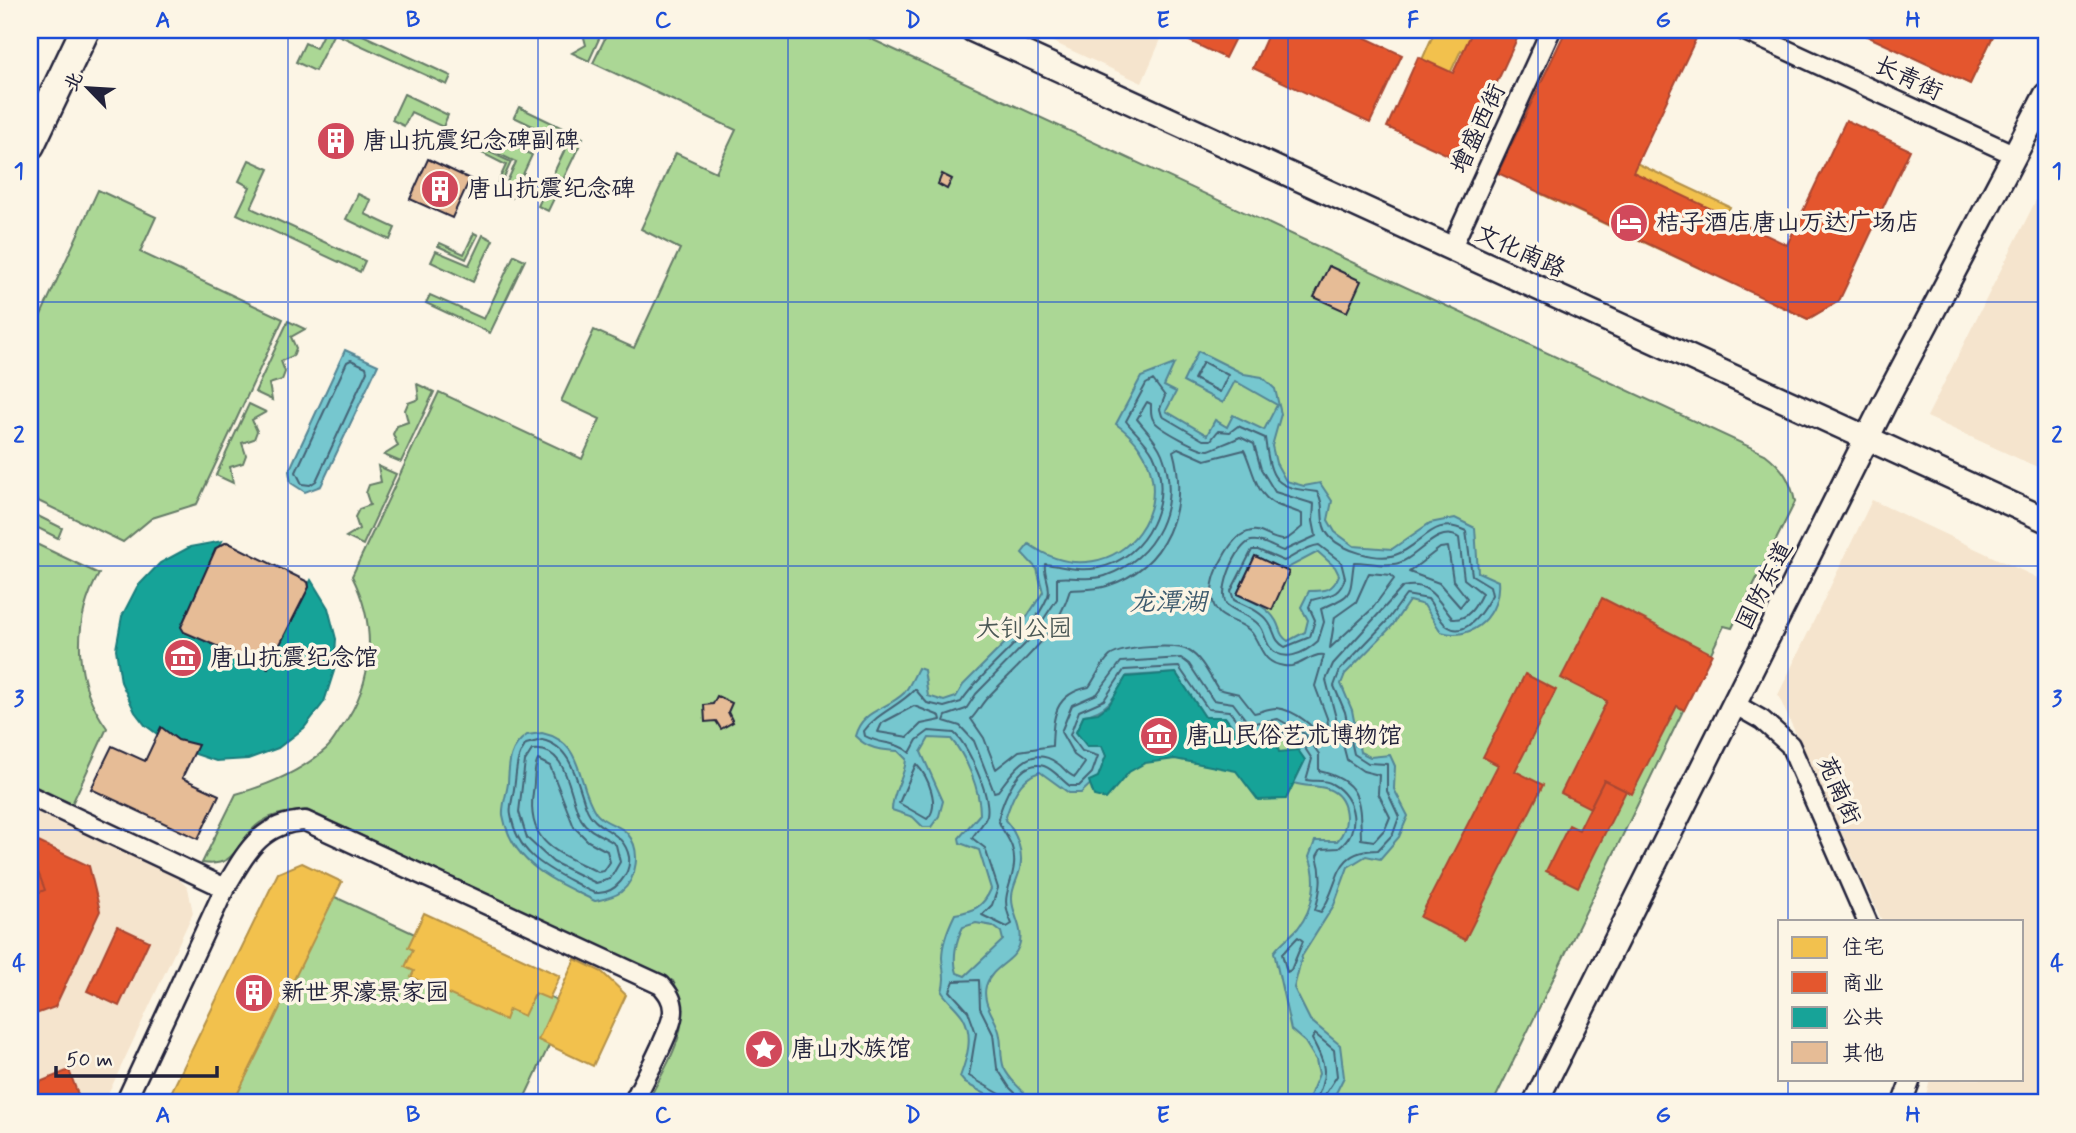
<svg xmlns="http://www.w3.org/2000/svg" width="2076" height="1133" viewBox="0 0 2076 1133" font-family="Mynerve,'LXGW WenKai TC',sans-serif">
	<style>
		.built { fill: #f5e4cd }
		.green { fill: #abd795; stroke: #667c68; stroke-width: 2 }
		.water { fill: #76c7cf; stroke: #548594; stroke-width: 2; fill-rule: evenodd }
		.homes { fill: #f2c14e; stroke: #b49148; stroke-width: 2 }
		.shops { fill: #e4572e; stroke: #aa4732; stroke-width: 2 }
		.public { fill: #17a398; stroke: #1a7c7c; stroke-width: 2 }
		.lines { fill: none; stroke-linecap: round; stroke-linejoin: round }
		.shore { stroke: #446476; stroke-width: 2 }
		.building { fill: #e6bc96; stroke: #22223b; stroke-width: 2 }
		.minor-casing { stroke: #22223b; stroke-width: 23 }
		.tertiary-casing { stroke: #22223b; stroke-width: 28 }
		.primary-casing { stroke: #22223b; stroke-width: 33 }
		.minor { stroke: #fcf5e5; stroke-width: 18 }
		.tertiary { stroke: #fcf5e5; stroke-width: 23 }
		.primary { stroke: #fcf5e5; stroke-width: 28 }
		.grid { fill: none; stroke: #1d4ed8; stroke-width: 2; stroke-opacity: 0.55 }
		.labels { text-anchor: middle; dominant-baseline: central; stroke-width: 7; stroke-linejoin: round; paint-order: stroke }
		.street-label { font-size: 24px; fill: #22223b; stroke: #fcf5e5 }
		.poi-label { font-size: 24px; fill: #22223b; stroke: #fcf5e5; text-anchor: start }
		.park-label { font-size: 24px; fill: #4b5856; stroke: #fcf5e5 }
		.water-label { font-size: 26px; font-style: italic; fill: #3f5c6f; stroke: #fcf5e5 }
		.neatline { fill: none; stroke: #1d4ed8; stroke-width: 2.5 }
		.grid-label { font-size: 23px; text-anchor: middle; font-weight: bold; fill: #1d4ed8 }
	</style>
	<rect width="100%" height="100%" fill="#fcf5e5"/>
	<filter id="ink" filterUnits="userSpaceOnUse"><feTurbulence type="fractalNoise" baseFrequency=".0143" numOctaves="2"/><feDisplacementMap in="SourceGraphic" scale="14" xChannelSelector="R" yChannelSelector="G"/><feConvolveMatrix kernelMatrix="1 2 1 2 8 2 1 2 1" color-interpolation-filters="sRGB"/></filter>
	<g filter="url(#ink)">
		<!-- built -->
		<g class="built">
			<polygon points="1027,30 1165,30 1142,83"/>
			<polygon points="2046,180 2046,471 1927,417"/>
			<polygon points="1872,500 2046,582 2046,1103 1924,1103 1930,1079 2022,1079 2022,921 1882,921 1778,695"/>
			<polygon points="30,809 176,876 188,888 193,913 104,1103 30,1103"/>
		</g>
		<!-- green -->
		<g class="green">
			<polygon points="325,30 352,30 451,76 447,85 334,33 315,71 296,62 305,43 316,48"/>
			<polygon points="582,30 603,30 589,61 572,53 586,45"/>
			<path d="M609,30H852L1765,454C1782,467 1791,480 1795,502L1732,628L1724,626L1493,1103H647C666,1064 698,1023 673,981L307,810C289,812 271,813 256,826C235,844 237,868 202,863L236,794C269,785 300,772 326,749C333,743 337,734 342,727C375,681 377,626 352,576L439,392L582,459L600,419L561,401L594,330L634,348L680,249L641,229L676,153L716,172L736,130L593,63Z"/>
			<polygon points="404,94 448,115 443,127 411,112 404,126 392,120"/>
			<polygon points="519,107 583,138 548,211 538,206 568,143 514,117"/>
			<polygon points="490,135 532,155 512,198 502,193 516,162 484,147"/>
			<polygon points="483,149 511,162 498,191 495,189 506,165 482,153"/>
			<polygon points="249,160 269,169 251,208 365,261 360,272 237,214 250,187 239,181"/>
			<polygon points="98,190 156,217 140,252 283,319 197,504 152,518 123,542 30,497 30,339"/>
			<polygon points="358,194 371,200 365,214 395,228 390,240 346,219"/>
			<polygon points="474,233 478,235 466,259 438,246 440,243 464,254"/>
			<polygon points="483,235 493,240 473,282 431,262 436,251 469,265"/>
			<polygon points="514,255 525,260 490,333 426,303 430,295 484,319"/>
			<polygon points="288,321 305,329 291,337 296,348 293,356 281,361 285,372 282,380 269,384 272,400 255,392"/>
			<polygon points="417,384 434,392 401,462 384,455 398,446 393,434 397,426 408,422 405,410 408,403 419,399"/>
			<polygon points="249,404 266,412 252,420 257,431 254,439 242,443 246,455 243,463 230,467 233,483 216,475"/>
			<polygon points="378,466 396,474 363,545 346,537 359,529 355,517 359,509 370,505 366,493 369,485 381,482"/>
			<polygon points="30,512 62,528 58,538 30,524"/>
			<path d="M30,541L99,574C71,623 74,683 107,728L72,804L30,784Z"/>
			<polygon points="322,891 568,1005 522,1103 223,1103"/>
		</g>
		<!-- water -->
		<g class="water">
			<polygon points="345,350 378,365 321,486 305,492 291,483 289,471"/>
			<path d="M1198,351L1244,374L1262,377L1275,389L1281,414L1272,446L1276,463L1286,481L1304,486L1320,483L1332,501L1328,520L1335,532L1354,546L1392,549L1430,523L1455,518L1475,528L1478,572L1498,581C1501,613 1474,642 1441,632L1424,605L1409,601L1392,626L1345,674L1341,684L1352,710L1360,752L1370,757L1390,755L1395,766L1394,789L1408,816L1399,837L1380,859L1366,856L1348,867L1334,905L1302,956L1294,988L1310,1020L1340,1045L1344,1077L1331,1103H1307L1319,1074L1316,1060L1305,1042L1291,1030L1274,952C1282,941 1290,937 1298,928C1313,909 1319,879 1309,857L1315,841H1337C1351,826 1349,797 1328,789C1317,785 1305,787 1294,783L1305,760C1296,747 1288,741 1274,734L1257,742L1241,738L1225,717H1205L1176,673L1127,676C1115,696 1108,712 1084,715L1076,732L1087,746H1102L1106,756L1098,777L1081,793H1069L1040,772C1019,778 1011,800 1005,820C1016,832 1024,851 1020,869C1018,879 1011,889 1012,899C1012,915 1025,929 1019,946C1013,963 992,966 986,986C981,1005 998,1019 1000,1036C1002,1046 1000,1058 1004,1068C1011,1082 1025,1093 1036,1103H1002L965,1083L960,1077C967,1058 974,1036 963,1017C958,1009 948,1001 942,992C946,976 943,973 942,958C942,942 948,928 955,914C974,911 983,907 991,889L979,850L960,843L959,838L980,814C980,790 967,757 951,739L929,738L921,752L943,801L939,816L931,827H923L913,817L892,810C892,791 905,778 906,759L898,751C880,750 868,749 855,736C862,709 887,710 904,693C910,686 914,676 918,668L924,670L928,696L944,701L956,697L963,685L1019,629L1043,592L1037,569L1022,553L1029,544C1118,608 1204,488 1116,424L1141,377L1174,364L1164,386L1176,392L1166,411L1207,435L1215,420L1227,427L1233,415L1264,430L1277,405L1235,381L1223,403L1183,382ZM1318,552L1335,567L1339,575C1333,591 1325,591 1309,591L1301,607L1308,620L1305,632L1288,641C1279,635 1281,630 1276,621C1268,607 1252,601 1237,594L1255,556L1284,570ZM976,923L993,926L1001,932L1003,940L965,976L957,973C952,959 956,940 963,927Z"/>
			<path d="M542,733C585,742 576,784 596,813C604,824 619,824 627,833C642,850 637,879 621,892C614,897 604,899 595,901C555,881 512,865 503,815C502,805 507,793 508,783C509,763 509,747 527,735Z"/>
		</g>
		<!-- homes -->
		<g class="homes">
			<polygon points="1195,30 1238,30 1229,48"/>
			<polygon points="1420,30 1490,30 1478,58 1461,50 1445,84 1417,71 1433,35"/>
			<polygon points="1907,30 1996,30 1970,84 1898,50"/>
			<polygon points="1862,128 1909,150 1838,301 1808,319 1779,305"/>
			<polygon points="1568,131 1730,207 1701,269 1539,193"/>
			<polygon points="302,863 342,882 233,1103 166,1103 278,873"/>
			<polygon points="424,913 560,976 549,999 535,993 524,1016 509,1009 505,1020 411,977 414,971 405,967 413,950 408,947"/>
			<polygon points="575,959 602,972 626,995 593,1066 538,1040"/>
		</g>
		<!-- shops -->
		<g class="shops">
			<polygon points="1172,30 1239,30 1225,58 1171,32"/>
			<polygon points="1270,30 1349,30 1402,55 1370,123 1253,68"/>
			<polygon points="1473,30 1521,30 1461,161 1387,127 1418,57 1453,73"/>
			<polygon points="1566,30 1700,30 1633,172 1787,245 1846,120 1910,150 1839,301 1808,319 1498,173"/>
			<polygon points="1854,30 1996,30 1970,84"/>
			<polygon points="1602,598 1712,654 1684,710 1677,706 1632,794 1604,780 1590,808 1561,793 1607,701 1561,678"/>
			<polygon points="1525,674 1556,690 1515,771 1543,785 1465,940 1420,917 1498,765 1483,757"/>
			<polygon points="1604,780 1626,791 1578,887 1546,871 1569,825 1579,830"/>
			<polygon points="30,838 89,866 100,911 55,1007 30,1016"/>
			<polygon points="30,851 45,890 30,896"/>
			<polygon points="117,926 149,941 119,1006 87,991"/>
			<polygon points="69,1070 81,1103 30,1103 30,1086"/>
		</g>
		<!-- public -->
		<g class="public">
			<polygon points="222,541 181,626 268,667 311,580 328,608 336,639 334,671 324,702 304,728 278,748 248,759 216,761 175,747 145,725 135,712 121,682 116,649 122,616 137,587 160,563 190,547"/>
			<polygon points="1176,673 1205,717 1225,717 1241,738 1257,742 1274,734 1279,752 1298,750 1305,760 1286,799 1258,800 1236,771 1175,759 1145,763 1129,772 1106,799 1094,796 1089,781 1098,777 1106,756 1102,746 1087,746 1076,732 1084,715 1098,713 1109,705 1126,677"/>
		</g>
		<g class="lines">
			<!-- shore -->
			<g class="shore">
				<polygon points="351,360 366,367 367,371 316,481 310,485 302,484 296,472 347,362"/>
				<polygon points="1203,362 1228,375 1220,392 1194,379"/>
				<path d="M1153,380L1165,396L1160,409L1162,416L1203,440H1211L1218,431L1230,432L1238,426L1265,438C1271,482 1274,487 1317,492C1327,507 1317,523 1330,537C1342,550 1377,561 1395,555C1423,546 1432,514 1466,531L1472,575L1490,586L1492,595C1484,608 1467,640 1447,626C1439,621 1434,606 1428,599L1406,595L1387,621L1340,670L1334,686L1345,712L1354,754L1368,763L1387,764V791L1399,817L1393,834L1378,850C1331,851 1342,882 1321,912L1315,910C1321,891 1323,875 1317,856L1321,849L1339,848C1362,831 1356,797 1332,784C1325,779 1314,782 1306,780L1312,759L1301,742L1275,728C1240,734 1252,737 1229,711L1208,709L1179,667L1124,670L1104,700L1079,711L1070,735L1082,751L1098,756L1092,773L1079,786H1070C1061,780 1055,770 1044,766C1018,758 1003,801 998,819C1002,834 1016,842 1014,865C1011,891 999,895 1012,924L1007,927L982,915L992,905L998,888L985,848L972,838C976,831 985,823 987,815C991,796 968,745 954,733L929,731L917,740L910,753C897,741 881,745 865,736L864,731C878,712 900,706 915,689L927,703L944,707L961,702C986,665 1030,639 1048,596C1052,586 1043,574 1045,564C1063,566 1078,572 1098,568C1147,559 1175,498 1153,454C1146,441 1134,432 1126,421L1146,384Z"/>
				<path d="M1147,402L1151,404C1151,410 1150,416 1154,421C1160,429 1200,451 1209,450C1212,449 1236,439 1240,437L1254,444L1261,469L1275,492L1314,504L1313,521L1316,536L1283,551C1274,548 1262,539 1251,541C1236,545 1218,591 1226,604C1236,613 1250,615 1259,625C1265,631 1264,639 1269,646C1282,664 1304,654 1318,641L1324,622L1321,609C1355,594 1349,596 1354,562C1367,562 1381,566 1394,564C1416,562 1436,523 1459,538L1464,579L1482,593C1476,606 1468,620 1453,619C1438,602 1431,580 1403,587L1333,664L1326,680L1347,760L1363,771L1379,775L1378,793L1390,817L1385,829L1374,841L1361,839C1360,802 1362,781 1319,771V754L1305,734L1278,719L1249,724L1233,703L1213,700L1189,664L1181,658L1121,662L1097,694L1072,705L1061,732L1074,755L1085,763L1075,777C1066,774 1064,767 1057,763C1029,743 1013,772 998,791L994,792L974,741L960,726L944,721L946,716L966,709L976,694L1031,638L1057,599V578C1073,576 1089,581 1105,576C1156,559 1182,504 1162,454C1157,441 1146,430 1137,419Z"/>
				<path d="M1178,448L1205,460L1244,450C1253,468 1255,494 1275,504C1284,508 1294,510 1302,514V527C1297,531 1289,540 1283,540C1263,538 1260,522 1238,537C1222,552 1200,595 1220,614C1230,622 1245,623 1252,633C1262,647 1262,663 1284,666C1299,669 1310,653 1324,655L1315,686L1327,718L1331,742L1326,743C1315,727 1296,710 1276,708C1268,708 1261,712 1254,713L1239,694L1218,689C1210,677 1202,658 1189,651C1177,643 1122,647 1110,656C1101,664 1096,677 1089,687C1054,694 1053,717 1052,746L1019,751L996,769L984,738L971,719C978,712 981,704 988,697C1018,665 1058,634 1070,590C1082,589 1095,590 1107,586C1167,567 1189,508 1173,451Z"/>
				<path d="M1319,545L1341,562L1345,578C1339,597 1329,595 1312,600L1309,607L1315,620L1310,637L1285,647C1273,640 1276,633 1269,623C1261,611 1246,606 1234,600L1231,591L1252,550H1258L1284,561C1295,556 1307,546 1319,545Z"/>
				<polygon points="1448,547 1453,580 1467,598 1460,607 1439,583 1409,572 1440,548"/>
				<polygon points="1369,573 1391,575 1394,579 1372,609 1330,648 1335,617 1356,602"/>
				<polygon points="914,706 940,716 941,720 921,724 908,737 878,732 882,723"/>
				<path d="M542,740C572,746 577,782 586,807C595,832 624,829 629,857C631,874 615,894 597,893C590,893 580,885 573,882C542,866 517,852 511,815C509,807 513,798 514,789C517,771 515,759 526,744Z"/>
				<path d="M532,750C569,745 568,795 581,819C589,833 604,835 616,845L620,862L610,879L596,883L553,862L527,838L519,812L525,761Z"/>
				<path d="M538,760L550,766L574,827L588,841L607,851L610,862L604,871L598,872C557,852 526,844 533,792C535,782 533,769 538,760Z"/>
				<path d="M916,764C928,776 941,806 927,819L899,803Z"/>
				<polygon points="1298,937 1303,941 1291,970 1287,972 1282,954"/>
				<polyline points="1004,1103 1000,1094 969,1076 976,1033 968,1011 950,991 954,981 979,980 980,1008 993,1034 997,1068 1010,1088 1026,1103"/>
				<path d="M1315,1103C1327,1074 1328,1068 1312,1039L1315,1034L1334,1050L1337,1076L1324,1096V1103"/>
			</g>
		</g>
		<!-- building -->
		<g class="building">
			<polygon points="338,131 342,133 334,151 329,149"/>
			<polygon points="428,159 470,179 452,218 410,199"/>
			<polygon points="942,174 952,179 947,189 938,184"/>
			<polygon points="1329,266 1361,281 1347,312 1314,297"/>
			<polygon points="227,542 308,582 309,587 268,668 184,632 181,627 216,548"/>
			<polygon points="1255,556 1289,572 1272,610 1237,594"/>
			<polygon points="717,696 732,703 728,712 733,722 721,729 716,721 705,722 704,705 713,704"/>
			<polygon points="161,727 178,740 198,745 182,778 219,795 198,839 91,789 112,746 145,761"/>
		</g>
		<g class="lines">
			<defs>
				<g id="minor">
					<polyline points="1743,30 2015,155"/>
					<polyline points="1451,249 1551,30"/>
					<polyline points="1734,704 1762,720 1790,745 1867,921"/>
					<path d="M30,796L225,888C246,853 260,823 305,821L661,985C667,992 673,999 673,1010C674,1028 642,1083 633,1103"/>
					<polyline points="125,1103 225,888"/>
					<polyline points="1902,1103 1911,1079"/>
				</g>
				<g id="tertiary">
					<polyline points="973,30 2046,520"/>
					<polyline points="1535,1103 1884,404 2046,95"/>
				</g>
				<polyline id="primary" points="30,145 85,30"/>
			</defs>
			<!-- minor casing -->
			<use href="#minor" class="minor-casing"/>
			<!-- tertiary casing -->
			<use href="#tertiary" class="tertiary-casing"/>
			<!-- primary casing -->
			<use href="#primary" class="primary-casing"/>
			<!-- minor -->
			<use href="#minor" class="minor"/>
			<!-- tertiary -->
			<use href="#tertiary" class="tertiary"/>
			<!-- primary -->
			<use href="#primary" class="primary"/>
		</g>
	</g>
	<!-- grid -->
	<path class="grid" d="M288,30V1103M538,30V1103M788,30V1103M1038,30V1103M1288,30V1103M1538,30V1103M1788,30V921M30,302H2046M30,566H2046M30,830H2046M1788,1079V1103"/>
	<!-- icons -->
	<defs>
		<symbol id="building-disc" viewBox="-11 -11 22 22"><circle r="9.5" fill="#d1495b" stroke="#fcf5e5"/><path d="M-4-6H4V6H1V3H-1V6H-4ZM-2.5-4.3h1.7v1.8h-1.7ZM.8-4.3h1.7v1.8H.8ZM-2.5-1h1.7V.8h-1.7ZM.8-1h1.7V.8H.8Z" fill="#fff"/></symbol>
		<symbol id="hotel-disc" viewBox="-11 -11 22 22"><circle r="9.5" fill="#d1495b" stroke="#fcf5e5"/><path d="M-6-4.5h1.5V1H6V5H4.5V3h-9V5H-6ZM-4 0a1.8 1.8 0 1 1 3.6 0ZM.5 0V-2.5h3Q6-2.5 6 0Z" fill="#fff"/></symbol>
		<symbol id="museum-disc" viewBox="-11 -11 22 22"><circle r="9.5" fill="#d1495b" stroke="#fcf5e5"/><path d="M0-6L6-3V-2H-6V-3ZM-5-1h2V3h-2ZM-1-1h2V3h-2ZM3-1h2V3H3ZM-6 4H6V6H-6Z" fill="#fff"/></symbol>
		<symbol id="sight-disc" viewBox="-11 -11 22 22"><circle r="9.5" fill="#d1495b" stroke="#fcf5e5"/><path d="M0-6L1.8-2.2L6-1.7L2.9 1.2L3.7 5.4L0 3.3L-3.7 5.4L-2.9 1.2L-6-1.7L-1.8-2.2Z" fill="#fff"/></symbol>
	</defs>
	<g fill-rule="evenodd">
		<use href="#building-disc" x="314" y="119" width="44" height="44"/>
		<use href="#building-disc" x="418" y="167" width="44" height="44"/>
		<use href="#hotel-disc" x="1607" y="201" width="44" height="44"/>
		<use href="#museum-disc" x="161" y="636" width="44" height="44"/>
		<use href="#museum-disc" x="1137" y="714" width="44" height="44"/>
		<use href="#building-disc" x="232" y="971" width="44" height="44"/>
		<use href="#sight-disc" x="742" y="1027" width="44" height="44"/>
	</g>
	<g class="labels">
		<!-- street labels -->
		<g class="street-label">
			<text transform="translate(1908 79) rotate(25)">长青街</text>
			<text transform="translate(1479 129) rotate(-65)">增盛西街</text>
			<text transform="translate(1520 252) rotate(24)">文化南路</text>
			<text transform="translate(1765 586) rotate(-63)">国防东道</text>
			<text transform="translate(1838 791) rotate(66)">苑南街</text>
		</g>
		<!-- poi labels -->
		<g class="poi-label">
			<text x="363" y="141">唐山抗震纪念碑副碑</text>
			<text x="467" y="189">唐山抗震纪念碑</text>
			<text x="1656" y="223">桔子酒店唐山万达广场店</text>
			<text x="210" y="658">唐山抗震纪念馆</text>
			<text x="1186" y="736">唐山民俗艺术博物馆</text>
			<text x="281" y="993">新世界濠景家园</text>
			<text x="791" y="1049">唐山水族馆</text>
		</g>
		<!-- park labels -->
		<g class="park-label">
			<text x="1024" y="629">大钊公园</text>
		</g>
		<!-- water labels -->
		<g class="water-label">
			<text x="1168" y="603">龙潭湖</text>
		</g>
	</g>
	<!-- margin -->
	<rect width="2076" height="1133" fill="none" stroke="#fcf5e5" stroke-width="77"/>
	<!-- legend -->
	<rect x="1778" y="920" width="245" height="161" fill="#fcf5e5" stroke="#a5a1a1" stroke-width="2"/>
	<rect x="1792" y="937" width="35" height="21" fill="#f2c14e" stroke="#a5a1a1" stroke-width="2"/>
	<text x="1842" y="954" font-size="21" fill="#22223b">住宅</text>
	<rect x="1792" y="972" width="35" height="21" fill="#e4572e" stroke="#a5a1a1" stroke-width="2"/>
	<text x="1842" y="990" font-size="21" fill="#22223b">商业</text>
	<rect x="1792" y="1007" width="35" height="21" fill="#17a398" stroke="#a5a1a1" stroke-width="2"/>
	<text x="1842" y="1024" font-size="21" fill="#22223b">公共</text>
	<rect x="1792" y="1042" width="35" height="21" fill="#e6bc96" stroke="#a5a1a1" stroke-width="2"/>
	<text x="1842" y="1060" font-size="21" fill="#22223b">其他</text>
	<!-- north arrow -->
	<g transform="translate(88 88) rotate(295)" stroke="#fcf5e5" stroke-width="5" paint-order="stroke">
	<path d="M0-5L12 26L0 18L-12 26Z" fill="#22223b"/>
	<text y="-10" font-size="19" font-weight="bold" text-anchor="middle" fill="#22223b">北</text>
	</g>
	<!-- scale -->
	<path d="M56 1066v10h161v-10" fill="none" stroke="#22223b" stroke-width="3.5"/>
	<text x="66" y="1066" font-size="21" fill="#22223b" stroke="#fcf5e5" stroke-width="5" paint-order="stroke">50 m</text>
	<rect x="38" y="38" width="2000" height="1056" class="neatline"/>
	<g class="grid-label">
		<text x="163" y="27">A</text>
		<text x="413" y="27">B</text>
		<text x="663" y="27">C</text>
		<text x="913" y="27">D</text>
		<text x="1163" y="27">E</text>
		<text x="1413" y="27">F</text>
		<text x="1663" y="27">G</text>
		<text x="1913" y="27">H</text>
		<text x="19" y="178">1</text>
		<text x="2057" y="178">1</text>
		<text x="19" y="442">2</text>
		<text x="2057" y="442">2</text>
		<text x="19" y="706">3</text>
		<text x="2057" y="706">3</text>
		<text x="19" y="970">4</text>
		<text x="2057" y="970">4</text>
		<text x="163" y="1122">A</text>
		<text x="413" y="1122">B</text>
		<text x="663" y="1122">C</text>
		<text x="913" y="1122">D</text>
		<text x="1163" y="1122">E</text>
		<text x="1413" y="1122">F</text>
		<text x="1663" y="1122">G</text>
		<text x="1913" y="1122">H</text>
	</g>
</svg>
